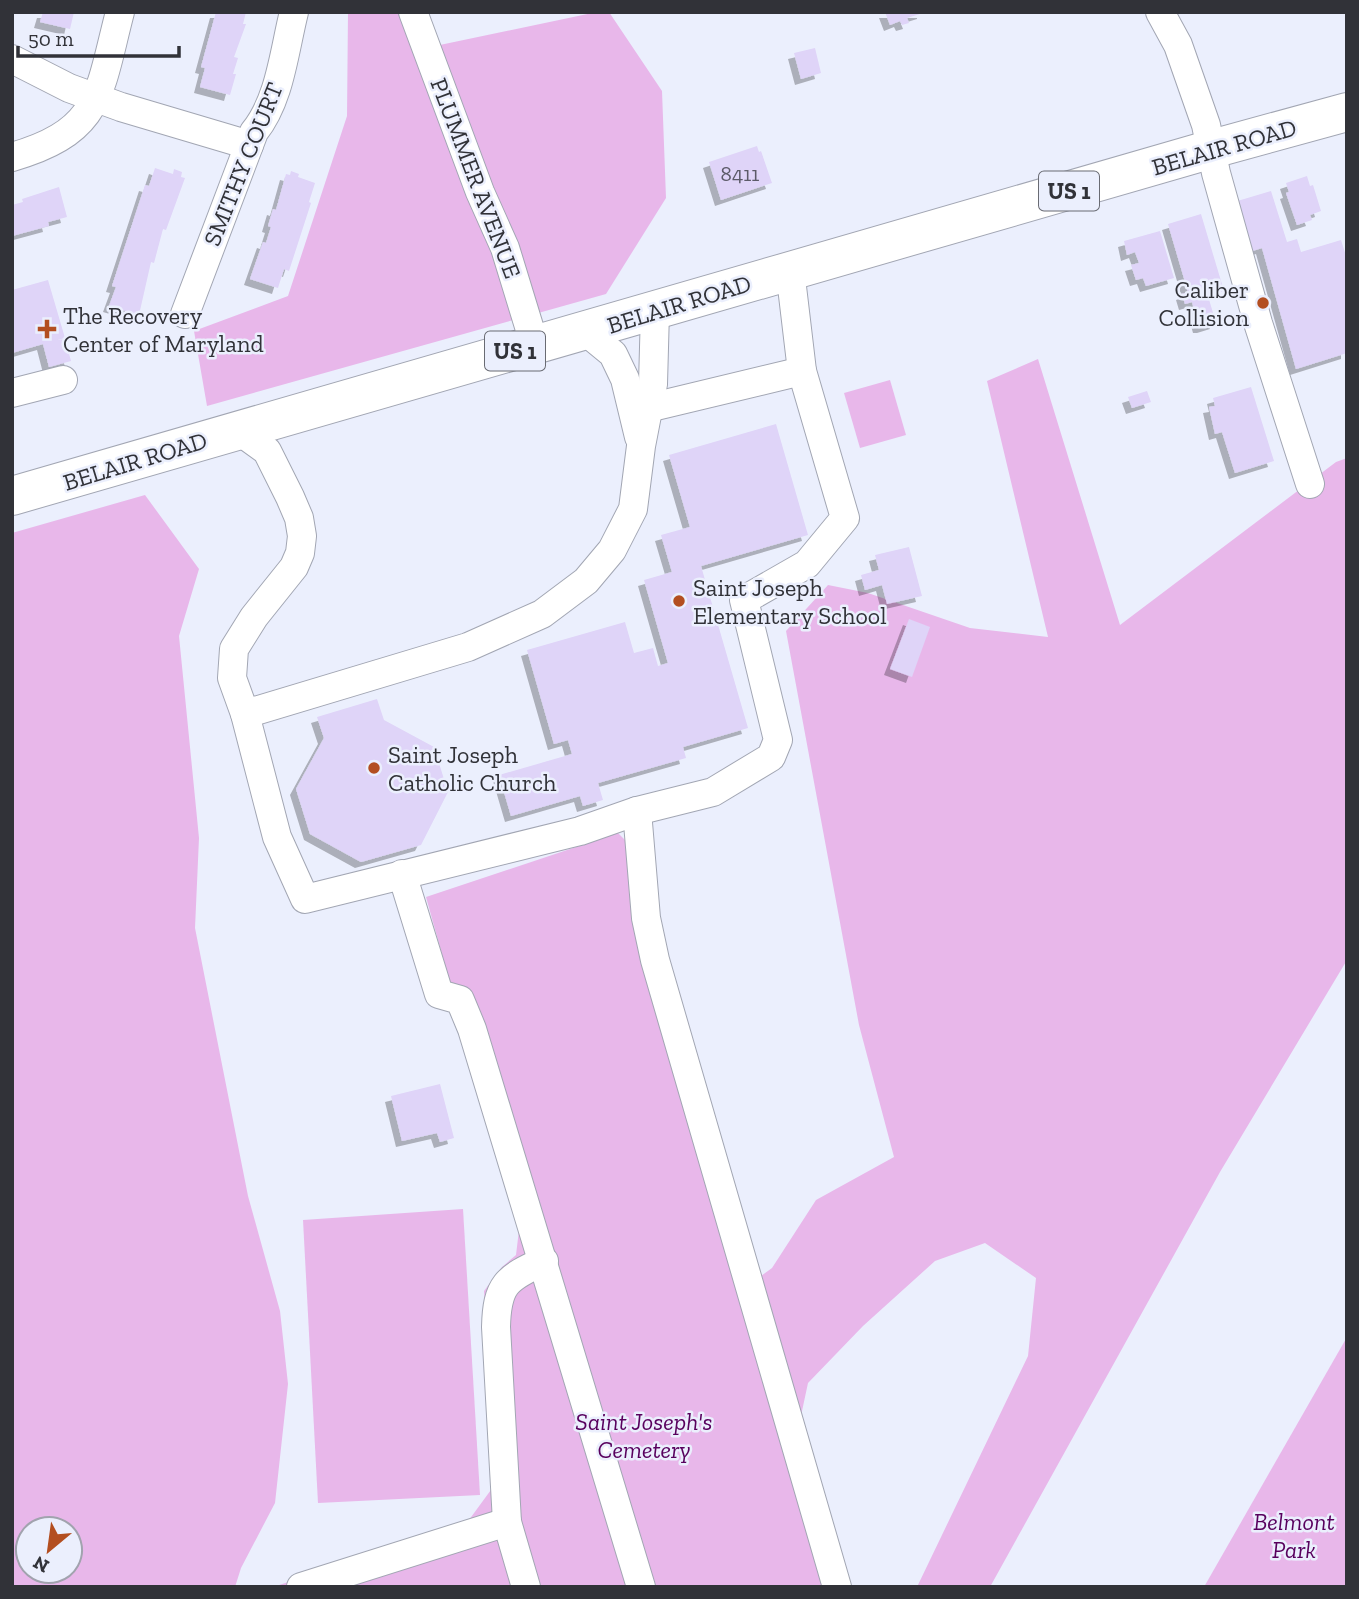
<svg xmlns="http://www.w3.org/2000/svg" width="1359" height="1599" viewBox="0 0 1359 1599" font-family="'Zilla Slab',serif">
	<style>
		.green { fill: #e8b7ea; fill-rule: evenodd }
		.building { fill: #dfd4f8; filter: url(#shadow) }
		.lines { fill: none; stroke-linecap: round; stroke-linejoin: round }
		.minor-casing { stroke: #a2a6b3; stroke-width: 30 }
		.highway-casing { stroke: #a2a6b3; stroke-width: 40 }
		.minor { stroke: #fff; stroke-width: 28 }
		.highway { stroke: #fff; stroke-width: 38 }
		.poi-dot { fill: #b34e20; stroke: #ebeffd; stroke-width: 2.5 }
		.labels { text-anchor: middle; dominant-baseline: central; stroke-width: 5; stroke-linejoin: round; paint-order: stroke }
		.number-label { font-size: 21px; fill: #5c5a68 }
		.shield { fill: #ebeffd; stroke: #696b73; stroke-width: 2 }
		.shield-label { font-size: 23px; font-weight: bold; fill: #313238 }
		.street-label { font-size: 24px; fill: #313238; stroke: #ebeffd }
		.poi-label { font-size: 24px; fill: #313238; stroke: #ebeffd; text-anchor: start }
		.park-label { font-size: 24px; font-style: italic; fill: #58015e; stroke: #ebeffd }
	</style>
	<defs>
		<filter id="shadow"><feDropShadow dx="-6" dy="6" stdDeviation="0" flood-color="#0004"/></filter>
	</defs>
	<rect width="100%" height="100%" fill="#ebeffd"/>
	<!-- green -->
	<g class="green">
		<polygon points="348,12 401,12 416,50 597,12 609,12 662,91 666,198 606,294 207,406 194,331 288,296 347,116"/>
		<polygon points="1038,359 1120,625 1336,462 1347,458 1347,960 1220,1172 990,1587 917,1587 1028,1356 1036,1278 985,1243 935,1261 863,1326 808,1383 799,1425 846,1587 273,1587 466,1524 496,1483 484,1291 502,1267 516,1255 519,1230 426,897 618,833 631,846 757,1279 772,1268 816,1200 894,1157 859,1025 786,631 828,585 868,593 970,628 1048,637 987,381"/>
		<polygon points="890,380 906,435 860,448 844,393"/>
		<path d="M145,495L199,569L179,636L199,838L195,928L248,1196L280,1311L288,1384L275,1503L241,1568L235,1587H12V533ZM70,1529V1571H28V1529Z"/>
		<polygon points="463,1209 480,1495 318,1503 303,1220"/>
		<polygon points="1347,1337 1347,1587 1204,1587"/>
	</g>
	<!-- building -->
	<g class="building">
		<polygon points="43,12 74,12 70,29 40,22"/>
		<polygon points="216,12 246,12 243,24 246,24 234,57 238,58 233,74 236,74 230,95 200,87 205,68 201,67"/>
		<polygon points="885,12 923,12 923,13 907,18 909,23 902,25 900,21 890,25"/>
		<polygon points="815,48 821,73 801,79 794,53"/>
		<polygon points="757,146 759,152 761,151 772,183 721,200 709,162"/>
		<polygon points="155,168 173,174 174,169 182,172 181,177 185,178 166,230 163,229 154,263 151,262 139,315 109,306 116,287 112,286 145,185 149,186"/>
		<polygon points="291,171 299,174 298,177 315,183 309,202 311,203 289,271 284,269 278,288 250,279 263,242 266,243 271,227 268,226 273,209 276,210 286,174 290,175"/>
		<polygon points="1307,176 1310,186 1313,185 1321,211 1310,215 1312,220 1297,225 1286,193 1289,192 1286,183"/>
		<polygon points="59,187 67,217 48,222 49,226 12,236 12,205 23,202 22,199"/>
		<polygon points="1271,191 1287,242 1297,239 1301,252 1341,240 1347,259 1347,353 1296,369 1262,248 1249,252 1234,202"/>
		<polygon points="1201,214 1224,291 1208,296 1216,323 1203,327 1199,327 1192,302 1185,304 1182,294 1188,292 1168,224"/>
		<polygon points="1160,231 1174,278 1146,286 1143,278 1136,280 1131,265 1139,263 1135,252 1127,255 1124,241"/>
		<polygon points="48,280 65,338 57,340 65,339 71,361 49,367 43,344 12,353 12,290"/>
		<polygon points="1251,387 1274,461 1235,473 1222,432 1215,434 1209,407 1215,406 1213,398"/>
		<polygon points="1147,391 1151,402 1132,408 1128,397"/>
		<polygon points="776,424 808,535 701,566 748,728 683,747 686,758 598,783 603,800 583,806 580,796 511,816 499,775 572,754 568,740 554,744 527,650 625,622 634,653 653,648 658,666 668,663 644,580 672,572 661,535 690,527 669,455"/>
		<polygon points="909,547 922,596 887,604 882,585 865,590 861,575 879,570 875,555"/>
		<polygon points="909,619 930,627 912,677 890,669"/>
		<polygon points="377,699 384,720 434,747 448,792 421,845 361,862 310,834 296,789 324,738 317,717"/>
		<polygon points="440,1084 454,1138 440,1142 437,1133 402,1141 391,1096"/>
	</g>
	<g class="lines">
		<defs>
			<g id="minor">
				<polyline points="413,12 480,192 505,248 535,346"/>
				<polyline points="1160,12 1178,45 1206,125 1216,173 1258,323 1310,484"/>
				<polyline points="12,59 69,88 121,107 249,145"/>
				<path d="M12,157C102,131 99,92 120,12"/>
				<path d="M185,314L254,132C280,100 284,52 294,12"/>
				<polyline points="585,331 613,354 625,379 639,437"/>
				<polyline points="12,393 63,380"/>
				<polyline points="648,408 802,371"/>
				<polyline points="238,430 267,451 290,497 299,518 302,536 300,553 294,567 254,617 234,649 232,678 245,714 277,837 305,899 580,831 637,811 713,792 771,757 778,740 744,600 807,564 845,518 802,371 790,270"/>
				<polyline points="245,714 468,647 542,614 586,581 612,550 633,509 641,446 653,384 655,311"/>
				<polyline points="637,811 646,918 655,960 837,1587"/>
				<polyline points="402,874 439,994 460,1000 472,1029 641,1587"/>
				<polyline points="301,1587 507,1522"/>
				<path d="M526,1587L507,1522L496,1327C497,1285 506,1278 544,1261"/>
			</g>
			<polyline id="highway" points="12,496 1212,149 1347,112"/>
		</defs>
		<!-- minor casing -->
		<use href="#minor" class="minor-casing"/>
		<!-- highway casing -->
		<use href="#highway" class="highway-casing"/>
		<!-- minor -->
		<use href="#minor" class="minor"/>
		<!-- highway -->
		<use href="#highway" class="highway"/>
	</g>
	<!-- markers -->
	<g class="poi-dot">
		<circle cx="1263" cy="303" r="7"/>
		<path d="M43.5 318.5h7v7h7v7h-7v7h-7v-7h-7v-7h7z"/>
		<circle cx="679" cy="601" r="7"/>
		<circle cx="374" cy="768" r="7"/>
	</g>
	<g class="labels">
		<!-- number labels -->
		<g class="number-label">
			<text x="740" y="173">8411</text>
		</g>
		<!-- shield labels -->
		<g class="shield">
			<rect x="1039" y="171.5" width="60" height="39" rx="5"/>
			<rect x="485" y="331.5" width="60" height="39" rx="5"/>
		</g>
		<g class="shield-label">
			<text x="1069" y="191">US 1</text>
			<text x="515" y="351">US 1</text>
		</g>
		<!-- street labels -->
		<g class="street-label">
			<text transform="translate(1224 147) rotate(-16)">BELAIR ROAD</text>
			<text transform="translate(243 164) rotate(-68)">SMITHY COURT</text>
			<text transform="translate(476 178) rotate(69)">PLUMMER AVENUE</text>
			<text transform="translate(679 304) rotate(-17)">BELAIR ROAD</text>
			<text transform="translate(135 461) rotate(-17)">BELAIR ROAD</text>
		</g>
		<!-- poi labels -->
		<g class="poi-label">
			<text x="1249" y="289" text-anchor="end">Caliber<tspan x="1249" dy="28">Collision</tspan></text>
			<text x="63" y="315">The Recovery<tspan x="63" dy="28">Center of Maryland</tspan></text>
			<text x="693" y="587">Saint Joseph<tspan x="693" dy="28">Elementary School</tspan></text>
			<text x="388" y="754">Saint Joseph<tspan x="388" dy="28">Catholic Church</tspan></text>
		</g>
		<!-- park labels -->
		<g class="park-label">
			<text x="644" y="1421">Saint Joseph's<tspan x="644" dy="28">Cemetery</tspan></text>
			<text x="1294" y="1521">Belmont<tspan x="1294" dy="28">Park</tspan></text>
		</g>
	</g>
	<!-- border -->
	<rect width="1359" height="1599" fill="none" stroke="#313238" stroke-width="28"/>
	<!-- north arrow -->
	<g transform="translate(49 1550) rotate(209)"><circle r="33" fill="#ebeffd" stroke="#a1a3ae" stroke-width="2"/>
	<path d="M0-5L12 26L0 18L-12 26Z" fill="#b34e20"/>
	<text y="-10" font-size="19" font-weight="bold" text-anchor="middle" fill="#313238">N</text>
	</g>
	<!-- scale -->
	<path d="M18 46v10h161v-10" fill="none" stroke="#313238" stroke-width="3.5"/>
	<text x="28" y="46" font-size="21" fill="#313238" stroke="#ebeffd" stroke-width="5" paint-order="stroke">50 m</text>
</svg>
